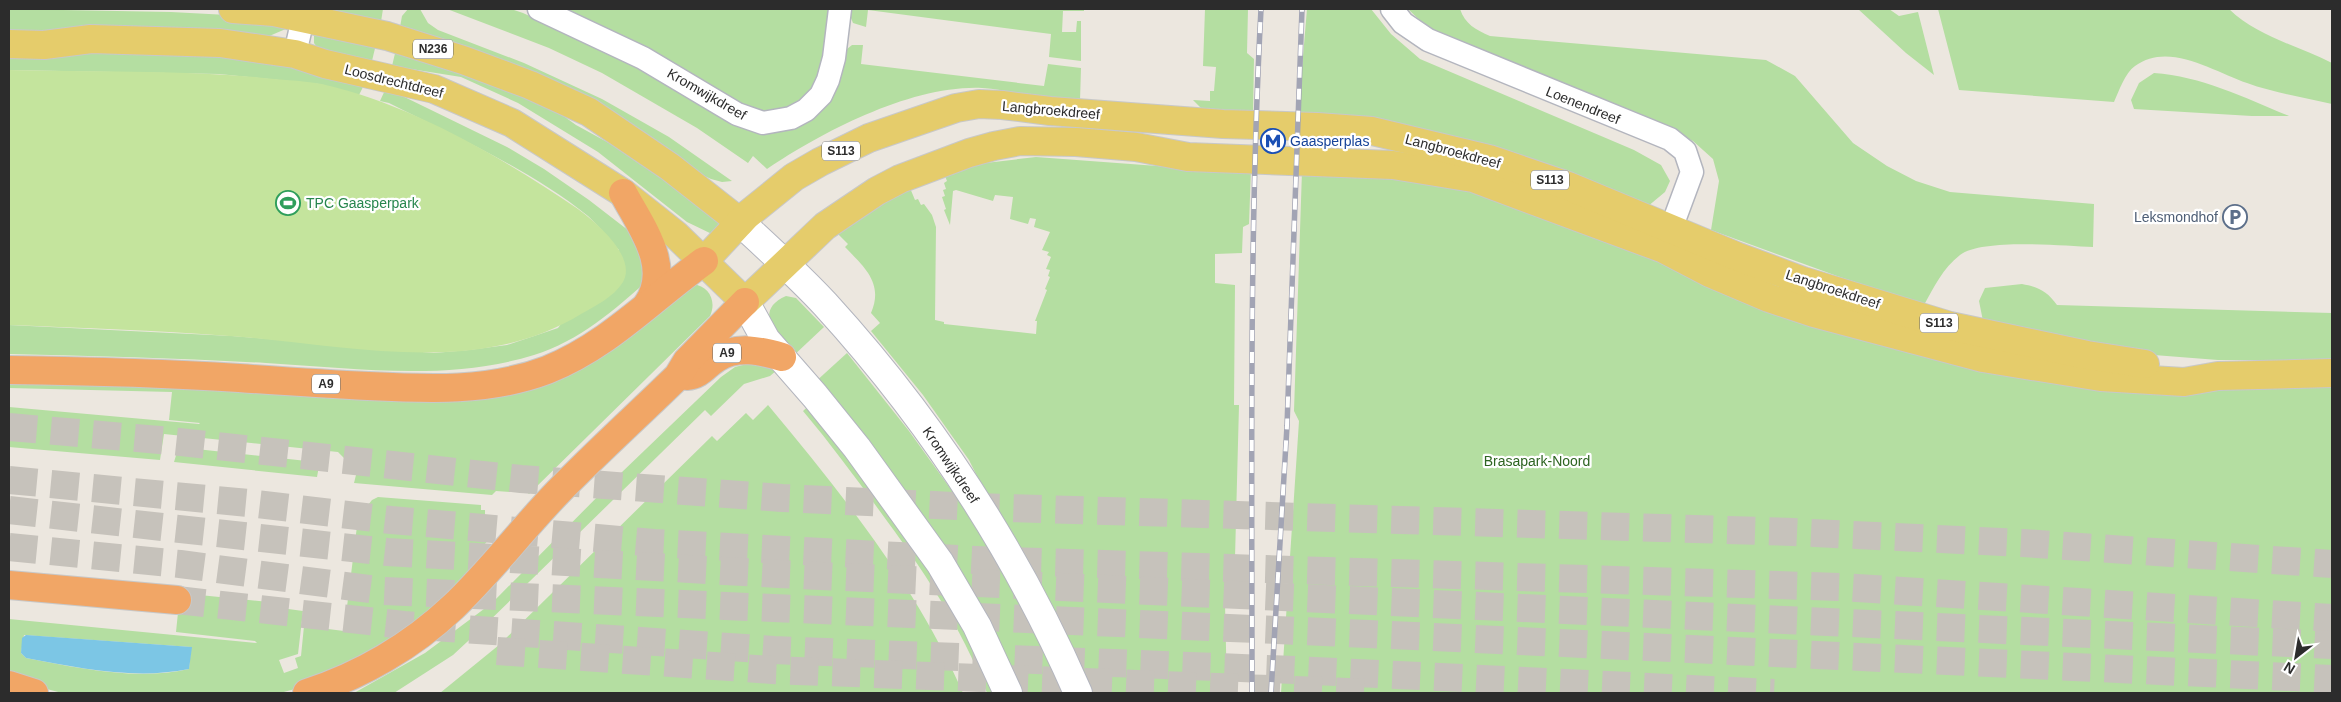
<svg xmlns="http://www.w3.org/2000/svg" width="2341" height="702" viewBox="0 0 2341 702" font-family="Helvetica,sans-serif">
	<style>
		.green { fill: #b4dea1; fill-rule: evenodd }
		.pitch { fill: #c4e49d }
		.water { fill: #7cc6e5 }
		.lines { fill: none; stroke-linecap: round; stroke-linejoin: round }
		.highway-tunnel { stroke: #c6c2bb; stroke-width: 28; stroke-dasharray: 28 14; stroke-linecap: butt }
		.street-casing { stroke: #b3b5be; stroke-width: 25 }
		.secondary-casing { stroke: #b3b5be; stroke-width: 30 }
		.primary-casing { stroke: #c8c8c8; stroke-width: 30 }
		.highway-casing { stroke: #c8c8c8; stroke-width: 30 }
		.street { stroke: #fff; stroke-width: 22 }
		.secondary { stroke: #fff; stroke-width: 28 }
		.primary { stroke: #e5cc6b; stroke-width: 28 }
		.highway { stroke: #f1a666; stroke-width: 28 }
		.rail-casing { stroke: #a2a4b4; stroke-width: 5.5 }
		.rail { stroke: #fff; stroke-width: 4; stroke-dasharray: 11; stroke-linecap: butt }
		.labels { text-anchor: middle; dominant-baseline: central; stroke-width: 4.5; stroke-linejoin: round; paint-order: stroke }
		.shield { fill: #fff; stroke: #6b6b6b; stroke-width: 1 }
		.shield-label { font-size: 12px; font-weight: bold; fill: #2c2c2c }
		.street-label { font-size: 14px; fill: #2c2c2c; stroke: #fff }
		.transit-label { font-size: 14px; fill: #164399; stroke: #fff; text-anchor: start }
		.leisure-label { font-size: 14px; fill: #27864d; stroke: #fff; text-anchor: start }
		.service-label { font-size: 14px; fill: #4e5e75; stroke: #fff; text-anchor: end }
		.park-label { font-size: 14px; fill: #2d6421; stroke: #fff }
	</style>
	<rect width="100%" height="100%" fill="#ece7df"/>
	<!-- green -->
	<g class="green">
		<polygon points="9,9 171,12 265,17 288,28 267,37 9,38"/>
		<polygon points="329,9 383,9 380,28 331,12"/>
		<polygon points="408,9 420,9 428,23 438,30 524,63 602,99 669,137 732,181 722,182 711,179 399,33 402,16"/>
		<path d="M447,9H511L523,13L627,61L730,122C749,131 766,135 787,130L841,74L847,49L852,45H863L861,64L1044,86L1048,64L1081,68L1080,101C1067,100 1054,100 1042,98C1022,95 1002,89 982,88C912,85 824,131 767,169L753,156L748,163L697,128L602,73L549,48Z"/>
		<path d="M564,9H829C823,59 822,119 754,111L618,34Z"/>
		<polygon points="850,9 1084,9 1084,11 1063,11 1062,32 1076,32 1077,21 1081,21 1081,61 1049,57 1051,34 868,10 866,27 853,23 849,13"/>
		<polygon points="1205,9 1248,9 1247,53 1254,59 1253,114 1203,110 1193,100 1210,101 1210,91 1214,91 1216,67 1203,66"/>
		<polygon points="1307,9 1371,9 1391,34 1420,59 1634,150 1661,165 1670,181 1665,192 1647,207 1298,116"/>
		<path d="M1408,9H1460C1465,24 1476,30 1490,36L1766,60L1795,76L1853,143L1887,166L1916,181L1950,192L2094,204L2093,247C2062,246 1983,238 1960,255C1943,268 1934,287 1924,305L1837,276L1711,230L1719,181L1713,159L1693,141L1628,109L1431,31Z"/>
		<polygon points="1858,9 1889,9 1899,16 1918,12 1934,75 1906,53"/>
		<path d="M1938,9H2229C2258,37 2297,45 2332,63V104C2304,97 2274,93 2247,83C2214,72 2169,41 2135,66C2125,73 2119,91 2114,102L1959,90Z"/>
		<polygon points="314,33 377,40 371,65 319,50 314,43"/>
		<polygon points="397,45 533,94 576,125 640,160 721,223 714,235 687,222 598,152 518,103 461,77 392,66"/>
		<polygon points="9,50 198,54 257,60 366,81 359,95 319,84 219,74 9,70"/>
		<path d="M2154,73C2201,76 2245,98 2289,116H2252L2134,109L2131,100L2139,83Z"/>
		<path d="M386,88L507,147L544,169L589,200L633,234L650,278C615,310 579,341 534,355C447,382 355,368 266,363C181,358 95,356 9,354V325L232,336L434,353L469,350L507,345L558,328L619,250C609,239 599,226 588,216C529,169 456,137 389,103L380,101Z"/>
		<path d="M1036,157L1198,169H1251L1249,224L1243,227L1242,253L1215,254V283L1235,285L1234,405H1239L1235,558L1233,586L1225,603L1227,693H1085L969,460L923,395L871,331L880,323L871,313C884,283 864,267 845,247L848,244L838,234L853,221L910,188L915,200L918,199L921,205L924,204L932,215L936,227L935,320L944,322V324L1036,334L1037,321H1035L1047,290L1045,289L1050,277L1048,276L1050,270L1046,269L1051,257L1047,255L1049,252L1042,250L1050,232L1034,227L1036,219L1030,218L1028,224L1010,219L1013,197L995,195L993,201L956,190L953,191L950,225L944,210L946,209L942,197L945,196L943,190L946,189L944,183L947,181L945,176L977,164Z"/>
		<polygon points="1302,171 1376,174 1459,186 1876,341 2332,385 2332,693 1281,693 1299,421 1294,411"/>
		<path d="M693,284C709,286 717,301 710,316L529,494L524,489L512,490L510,492L496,491L492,495L354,483L356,475L351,474L352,461L345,459L338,452L164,434L160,460L9,447V407L199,424L200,423L169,420L172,392L9,388V379L480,394Z"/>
		<path d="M2022,284C2038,287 2047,291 2057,305L2332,313V360H2218L2154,355L1983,321L1979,301L1985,288Z"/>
		<path d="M786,296L796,298L824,327L791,358C778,336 752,311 786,296Z"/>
		<polygon points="847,353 909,431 988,541 1072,693 1015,693 813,384"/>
		<polygon points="751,363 767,364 777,370 770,376 744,384 711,416 705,410 481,629 453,655 394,693 354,693 425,653 492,603 621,473 721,377 735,367"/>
		<path d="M813,402L897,513L1001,693H987C961,626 922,568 879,510C855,477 830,443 803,411Z"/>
		<path d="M768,405C842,494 917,587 963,693H440L499,645L712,436L717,441L746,413L753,420Z"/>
		<polygon points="187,448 316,462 316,466 319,466 317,477 174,462 178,449 187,450"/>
		<path d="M378,497L481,505V510H485V535L490,538L484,545L487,547L450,594L406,633L295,689L280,693H62L9,679V619L257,643L255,641L176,632L180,593L279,603L281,608L303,611L298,654L279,660L284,673L298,668L295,658L301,656L304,626L344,631L358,518L372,500ZM24,635L191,647L189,669C136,681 79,668 26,658L21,653Z"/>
	</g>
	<!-- pitch -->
	<path class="pitch" d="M9,70C91,72 174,70 255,77C277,80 300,80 322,84C411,104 503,158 578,209C597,223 637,257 623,282C614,297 595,306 581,314C475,379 345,344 229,336C155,330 82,328 9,325Z"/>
	<!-- water -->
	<path class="water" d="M26,635L192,647L189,669C135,680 80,668 26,658L21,653L22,638Z"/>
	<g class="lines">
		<!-- highway-tunnel -->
		<g class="highway-tunnel">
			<polyline points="9,427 171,441 521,479 782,498 976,507 1793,532 2023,543 2332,564"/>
			<polyline points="9,480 248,503 391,520 654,543 975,560 1840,587 2332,618"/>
			<polyline points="9,510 387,552 778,574 2332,645"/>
			<polyline points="9,547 180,564 384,591 1369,634 2332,679"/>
			<polyline points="177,600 404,625 774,650 1294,670 1774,693"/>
			<polyline points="497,651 772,670 1373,693"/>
		</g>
		<defs>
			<g id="street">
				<polyline points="539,9 643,58 737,114 763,123 791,118 806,110 821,95 828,80 834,58 840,9"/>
				<polyline points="1392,9 1403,23 1428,40 1670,139 1685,151 1692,172 1665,245"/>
				<polyline points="295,54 305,9"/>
			</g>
			<g id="secondary">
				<path d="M740,222C769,249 798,275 825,304C930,419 1016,551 1078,693"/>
				<polyline points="745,302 766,340 815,396 857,448 940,563 977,626 1008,693"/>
			</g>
			<g id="primary">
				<polyline points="233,9 274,12 387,36 463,60 530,85 589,112 670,167 740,222"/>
				<polyline points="9,44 44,45 91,39 220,43 295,54 325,64 434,89 512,123 623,193 676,235 745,302 825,226 877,191 900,179 969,153 994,146 1020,141 1076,142 1136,147 1188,157 1393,165 1473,178 1664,249 1710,273 1769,298 1814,313 1983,358 2101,377 2184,382 2218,376 2332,373"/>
				<polyline points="704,261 747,215 794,177 820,162 869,138 956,108 979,104 1002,105 1050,111 1223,124 1317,127 1372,131 1489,159 1568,186 1736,256 1803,281 1950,326 2087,355 2145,364"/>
			</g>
			<g id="highway">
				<path d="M623,193C641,227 673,267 647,305"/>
				<path d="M9,370C86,371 163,373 239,378C282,381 325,384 368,386C428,389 489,392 547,370C609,345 651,299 704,261"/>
				<path d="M687,376C701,375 706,364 717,358C737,345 761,351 782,357"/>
				<polyline points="9,585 177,600"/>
				<polyline points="9,685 34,693"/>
				<path d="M307,693C360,676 412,646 453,607C491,571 522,529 558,492C597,452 638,415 678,376L687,361L745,302"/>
			</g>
		</defs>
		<!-- street casing -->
		<use href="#street" class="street-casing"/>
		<!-- secondary casing -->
		<use href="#secondary" class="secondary-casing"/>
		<!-- primary casing -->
		<use href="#primary" class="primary-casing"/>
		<!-- highway casing -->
		<use href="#highway" class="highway-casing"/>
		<!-- street -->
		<use href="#street" class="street"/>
		<!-- secondary -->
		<use href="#secondary" class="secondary"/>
		<!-- primary -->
		<use href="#primary" class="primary"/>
		<!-- highway -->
		<use href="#highway" class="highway"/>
		<defs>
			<g id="rail">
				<path d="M1252,693C1252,466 1249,236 1261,9"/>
				<polyline points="1271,693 1287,426 1302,9"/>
			</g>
		</defs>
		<!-- rail casing -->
		<use href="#rail" class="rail-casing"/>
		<!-- rail -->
		<use href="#rail" class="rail"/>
	</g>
	<!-- icons -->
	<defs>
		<symbol id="metro-ring" viewBox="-11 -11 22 22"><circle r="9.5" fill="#fff" stroke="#1a4fb4" stroke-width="1.5"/><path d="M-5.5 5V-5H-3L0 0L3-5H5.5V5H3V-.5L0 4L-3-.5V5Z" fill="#1a4fb4"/></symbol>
		<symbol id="stadium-ring" viewBox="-11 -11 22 22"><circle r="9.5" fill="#fff" stroke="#2e9e5b" stroke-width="1.5"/><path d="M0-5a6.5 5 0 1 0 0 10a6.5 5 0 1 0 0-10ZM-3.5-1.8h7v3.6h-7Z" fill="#2e9e5b"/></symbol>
		<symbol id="parking-ring" viewBox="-11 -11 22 22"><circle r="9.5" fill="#fff" stroke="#5c6f8a" stroke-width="1.5"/><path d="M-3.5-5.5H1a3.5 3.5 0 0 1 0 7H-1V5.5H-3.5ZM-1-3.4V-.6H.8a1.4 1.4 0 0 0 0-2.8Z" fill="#5c6f8a"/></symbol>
	</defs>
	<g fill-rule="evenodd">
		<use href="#metro-ring" x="1259" y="127" width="28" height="28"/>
		<use href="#stadium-ring" x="274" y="189" width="28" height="28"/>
		<use href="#parking-ring" x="2221" y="203" width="28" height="28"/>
	</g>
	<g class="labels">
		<!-- shield labels -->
		<g class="shield">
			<rect x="413" y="39.5" width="40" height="19" rx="4"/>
			<rect x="822" y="141.5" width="38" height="19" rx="4"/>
			<rect x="1531" y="170.5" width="38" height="19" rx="4"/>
			<rect x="1920" y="313.5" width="38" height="19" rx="4"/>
			<rect x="713" y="343.5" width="28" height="19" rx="4"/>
			<rect x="312" y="374.5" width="28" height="19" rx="4"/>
		</g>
		<g class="shield-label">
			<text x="433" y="49">N236</text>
			<text x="841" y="151">S113</text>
			<text x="1550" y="180">S113</text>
			<text x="1939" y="323">S113</text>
			<text x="727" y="353">A9</text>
			<text x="326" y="384">A9</text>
		</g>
		<!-- street labels -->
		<g class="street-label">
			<text transform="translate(394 81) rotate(14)">Loosdrechtdreef</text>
			<text transform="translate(707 94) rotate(30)">Kromwijkdreef</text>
			<text transform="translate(1583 105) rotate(22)">Loenendreef</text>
			<text transform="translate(1051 110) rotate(5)">Langbroekdreef</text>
			<text transform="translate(1453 151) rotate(15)">Langbroekdreef</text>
			<text transform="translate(1833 289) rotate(18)">Langbroekdreef</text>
			<text transform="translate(951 465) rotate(56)">Kromwijkdreef</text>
		</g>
		<!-- transit labels -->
		<g class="transit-label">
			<text x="1290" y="141">Gaasperplas</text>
		</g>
		<!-- leisure labels -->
		<g class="leisure-label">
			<text x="306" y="203">TPC Gaasperpark</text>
		</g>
		<!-- service labels -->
		<g class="service-label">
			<text x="2218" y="217">Leksmondhof</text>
		</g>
		<!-- park labels -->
		<g class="park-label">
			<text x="1537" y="461">Brasapark-Noord</text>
		</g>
	</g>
	<!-- border -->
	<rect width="2341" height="702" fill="none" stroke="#2c2c2c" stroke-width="20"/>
	<!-- north arrow -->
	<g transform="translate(2296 657) rotate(211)" stroke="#ffffff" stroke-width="4" paint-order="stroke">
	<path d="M0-4L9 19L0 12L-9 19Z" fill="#2c2c2c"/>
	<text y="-8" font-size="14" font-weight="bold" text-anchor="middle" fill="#2c2c2c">N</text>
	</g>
</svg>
